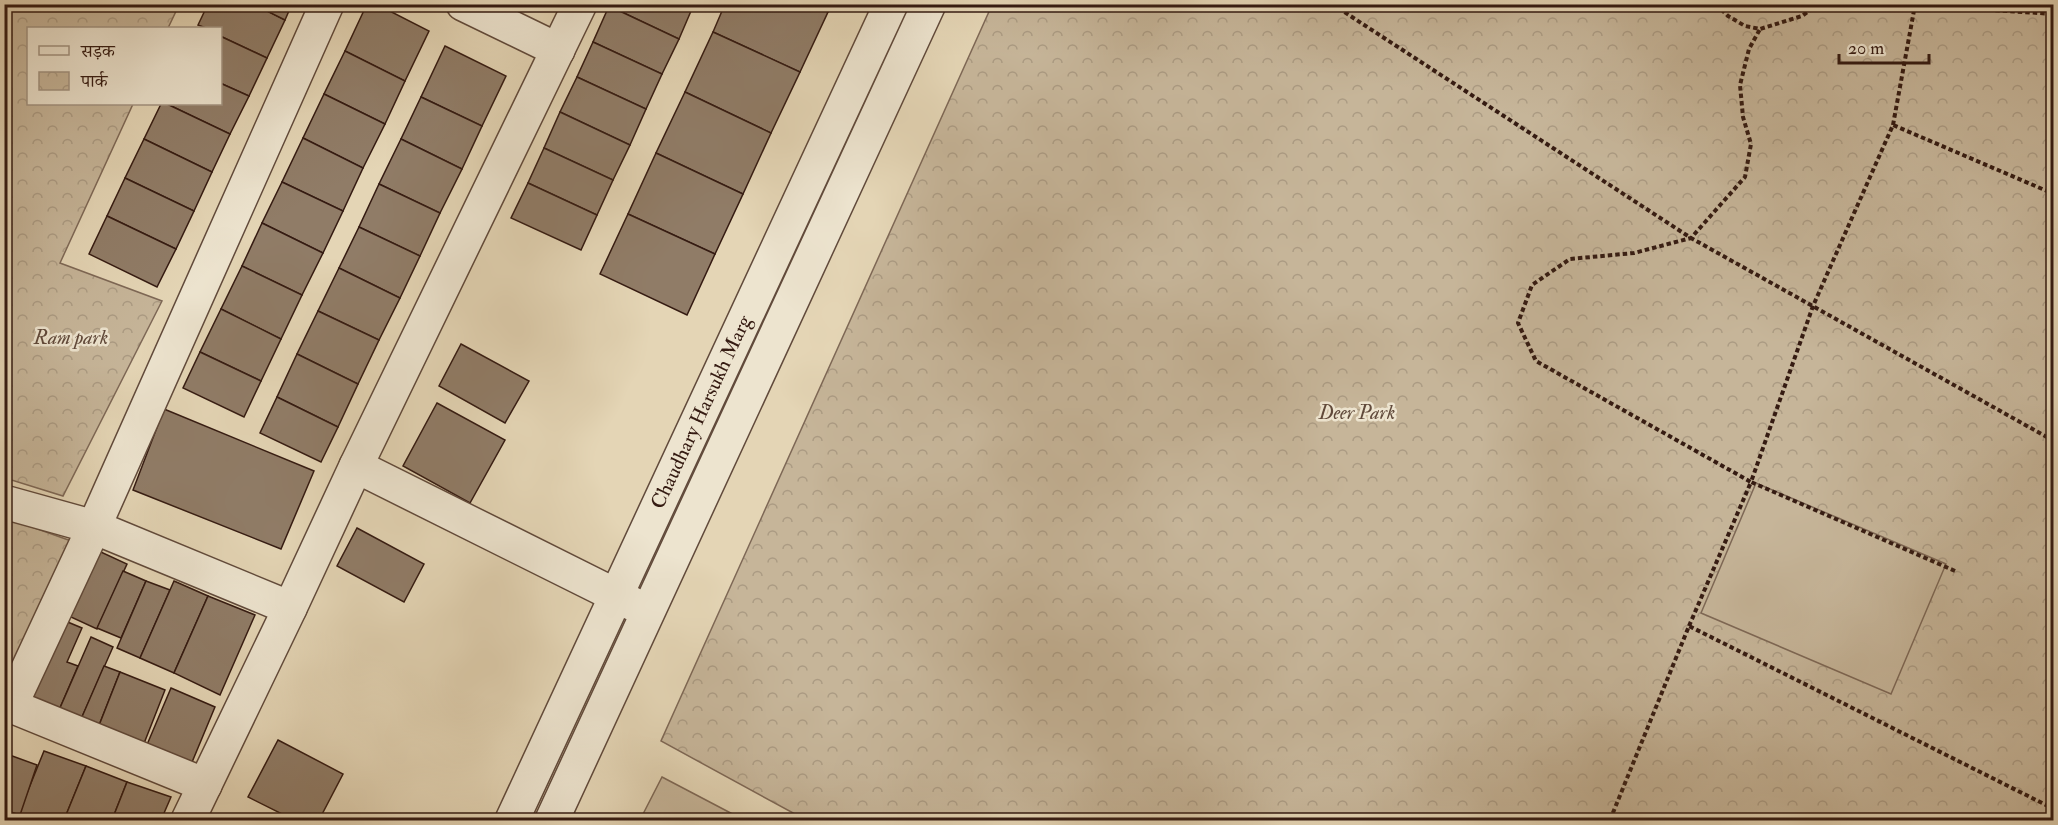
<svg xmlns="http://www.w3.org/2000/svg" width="2058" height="825" viewBox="0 0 2058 825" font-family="'IM FELL Double Pica','Noto Serif Devanagari',serif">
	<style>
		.park { fill: url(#park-crowns); stroke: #7e6856; stroke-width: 1.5 }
		.garden { fill: #c6b599; stroke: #7e6856; stroke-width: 1.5 }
		.building { fill: #907c67; stroke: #351b12; stroke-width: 1.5 }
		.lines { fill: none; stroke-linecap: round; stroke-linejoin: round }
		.minor-casing { stroke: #614a3b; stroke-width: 36 }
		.path { stroke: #351b12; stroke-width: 4; stroke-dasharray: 4.5 3; stroke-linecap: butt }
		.minor { stroke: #ede4cf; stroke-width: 33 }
		.labels { text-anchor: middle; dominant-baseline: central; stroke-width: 5; stroke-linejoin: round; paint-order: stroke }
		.park-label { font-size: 20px; font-style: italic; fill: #60493a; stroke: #ede4cf }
		.street-label { font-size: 20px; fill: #351b12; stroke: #ede4cf }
	</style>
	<defs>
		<pattern id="park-crowns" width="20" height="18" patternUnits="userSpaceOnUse" patternTransform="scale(1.5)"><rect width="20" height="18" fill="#c6b599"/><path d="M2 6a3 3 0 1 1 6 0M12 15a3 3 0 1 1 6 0" fill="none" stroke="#ab9b83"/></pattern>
	</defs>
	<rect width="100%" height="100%" fill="#e4d5b5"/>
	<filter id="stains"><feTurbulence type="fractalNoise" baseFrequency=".00333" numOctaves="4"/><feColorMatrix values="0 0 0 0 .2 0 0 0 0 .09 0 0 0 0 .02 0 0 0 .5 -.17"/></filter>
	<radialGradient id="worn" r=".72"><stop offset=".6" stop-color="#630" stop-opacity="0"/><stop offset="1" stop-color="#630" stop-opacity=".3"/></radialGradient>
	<!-- park -->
	<g class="park">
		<polygon points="4,5 179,5 168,28 28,28 28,104 133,104 60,263 162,301 63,496 5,478"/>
		<polygon points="992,5 2053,5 2053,820 806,820 661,741"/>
		<polygon points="4,517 74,542 4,690"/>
	</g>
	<!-- garden -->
	<g class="garden">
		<polygon points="1756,483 1946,564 1891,694 1701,613"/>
		<polygon points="662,777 744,820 640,820"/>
	</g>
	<!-- building -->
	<g class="building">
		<polygon points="208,4 253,4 285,20 267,58 220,36 220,28 206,28 198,25"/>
		<polygon points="253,4 292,4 285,20"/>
		<polygon points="367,4 376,4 429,31 405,81 345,51"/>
		<polygon points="610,4 694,4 679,39 609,6"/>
		<polygon points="725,4 812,4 828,12 800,72 713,32"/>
		<polygon points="812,4 831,4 828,12"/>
		<polygon points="609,6 679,39 662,74 593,42"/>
		<polygon points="713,32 800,72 771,133 685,92"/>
		<polygon points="220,36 267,58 249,96 220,83"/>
		<polygon points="593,42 662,74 646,109 577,77"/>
		<polygon points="445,46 506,76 482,126 421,97"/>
		<polygon points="345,51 405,81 385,124 324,94"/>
		<polygon points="577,77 646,109 630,145 560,112"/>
		<polygon points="220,83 249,96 230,134 167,104 220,104"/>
		<polygon points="685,92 771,133 743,194 656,153"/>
		<polygon points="324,94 385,124 363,168 303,138"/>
		<polygon points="421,97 482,126 462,169 401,139"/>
		<polygon points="161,104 167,104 230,134 212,172 144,139"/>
		<polygon points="560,112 630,145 613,180 544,148"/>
		<polygon points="303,138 363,168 343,211 282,182"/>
		<polygon points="144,139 212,172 194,211 125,178"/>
		<polygon points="401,139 462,169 440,213 379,184"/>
		<polygon points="544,148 613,180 597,215 528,183"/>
		<polygon points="656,153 743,194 715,254 628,214"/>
		<polygon points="125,178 194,211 176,249 107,216"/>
		<polygon points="282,182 343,211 323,253 262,223"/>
		<polygon points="528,183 597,215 581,250 511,218"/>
		<polygon points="379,184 440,213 420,256 359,227"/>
		<polygon points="628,214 715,254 687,315 600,274"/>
		<polygon points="107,216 176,249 157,287 89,254"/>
		<polygon points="262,223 323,253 302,295 242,266"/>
		<polygon points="359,227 420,256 400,298 339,268"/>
		<polygon points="242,266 302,295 281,339 221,309"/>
		<polygon points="339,268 400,298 379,340 318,311"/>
		<polygon points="221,309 281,339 261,381 200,352"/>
		<polygon points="318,311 379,340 358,384 297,354"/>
		<polygon points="461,344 529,381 505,423 439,386"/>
		<polygon points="200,352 261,381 244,417 183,388"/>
		<polygon points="297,354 358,384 338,427 277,397"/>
		<polygon points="277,397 338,427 321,462 260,433"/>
		<polygon points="437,403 505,440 470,503 403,466"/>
		<polygon points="164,409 314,471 281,549 133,490"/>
		<polygon points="357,528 424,564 404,602 337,566"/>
		<polygon points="90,547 127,564 97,629 60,612"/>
		<polygon points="123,571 146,581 121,638 97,628"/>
		<polygon points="146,581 170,590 140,658 117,648"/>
		<polygon points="174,581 208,596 174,673 140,658"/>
		<polygon points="208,596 255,615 220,695 174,673"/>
		<polygon points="58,618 82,628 67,662 78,666 56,717 21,703"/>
		<polygon points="91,637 113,647 78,726 56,717"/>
		<polygon points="104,666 120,672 96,733 78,726"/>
		<polygon points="120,672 165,690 141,751 96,733"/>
		<polygon points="171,688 215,707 190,767 146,747"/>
		<polygon points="278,740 343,774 319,820 294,820 248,797"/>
		<polygon points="44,751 86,766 64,820 16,820"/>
		<polygon points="4,753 37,765 20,815 4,810"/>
		<polygon points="86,766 127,782 112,820 64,820"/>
		<polygon points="127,782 171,797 161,820 112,820"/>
	</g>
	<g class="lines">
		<defs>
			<g id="minor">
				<polyline points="463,4 558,50"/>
				<polyline points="356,466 635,605"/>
				<polyline points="4,502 94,527 290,608"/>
				<polyline points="4,703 205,785"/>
				<polyline points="11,705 94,527 327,4"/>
				<polyline points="188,820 290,608 356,466 580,4"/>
				<polyline points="512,820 891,4"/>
				<polyline points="552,820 929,4"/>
			</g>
		</defs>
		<!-- minor casing -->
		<use href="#minor" class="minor-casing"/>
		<!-- path -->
		<g class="path">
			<polyline points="1332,4 1691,238 2054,441"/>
			<polyline points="1716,4 1728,16 1745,26 1760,29 1802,16 1818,4"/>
			<polyline points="1893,125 1915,5 2054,14"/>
			<polyline points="1955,571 1751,482 1813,306 1893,125 2054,194"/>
			<polyline points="1689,626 1751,482 1536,361 1518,323 1532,285 1570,259 1634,253 1691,238 1745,177 1751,144 1743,117 1740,85 1749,49 1760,29"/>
			<polyline points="1610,820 1689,626 2054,809"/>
		</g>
		<!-- minor -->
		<use href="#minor" class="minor"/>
	</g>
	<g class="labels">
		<!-- park labels -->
		<g class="park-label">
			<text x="71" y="337">Ram park</text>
			<text x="1357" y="412">Deer Park</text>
		</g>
		<!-- street labels -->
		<g class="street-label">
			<text transform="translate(701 412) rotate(-65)">Chaudhary Harsukh Marg</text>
		</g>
	</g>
	<!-- margin -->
	<rect width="2058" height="825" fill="none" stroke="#e4d5b5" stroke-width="24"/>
	<rect x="6" y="6" width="2046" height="813" fill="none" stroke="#351b12" stroke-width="3"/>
	<rect x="12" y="12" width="2034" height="801" fill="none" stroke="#351b12" stroke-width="1.5"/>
	<!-- legend -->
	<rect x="27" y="27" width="195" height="78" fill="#ede4cf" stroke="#a39483" stroke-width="1.5"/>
	<rect x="39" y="46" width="30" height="9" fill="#ede4cf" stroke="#a39483" stroke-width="1.5"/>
	<text x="81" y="57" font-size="18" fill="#351b12">सड़क</text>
	<rect x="39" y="72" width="30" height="18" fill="url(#park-crowns)" stroke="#a39483" stroke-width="1.5"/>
	<text x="81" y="87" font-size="18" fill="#351b12">पार्क</text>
	<!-- scale -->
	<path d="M1839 54v9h90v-9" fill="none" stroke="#351b12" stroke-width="3"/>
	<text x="1848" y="54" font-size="18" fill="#351b12" stroke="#ede4cf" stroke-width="4.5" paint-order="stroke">20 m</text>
	<rect width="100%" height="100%" filter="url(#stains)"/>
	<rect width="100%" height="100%" fill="url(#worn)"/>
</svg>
